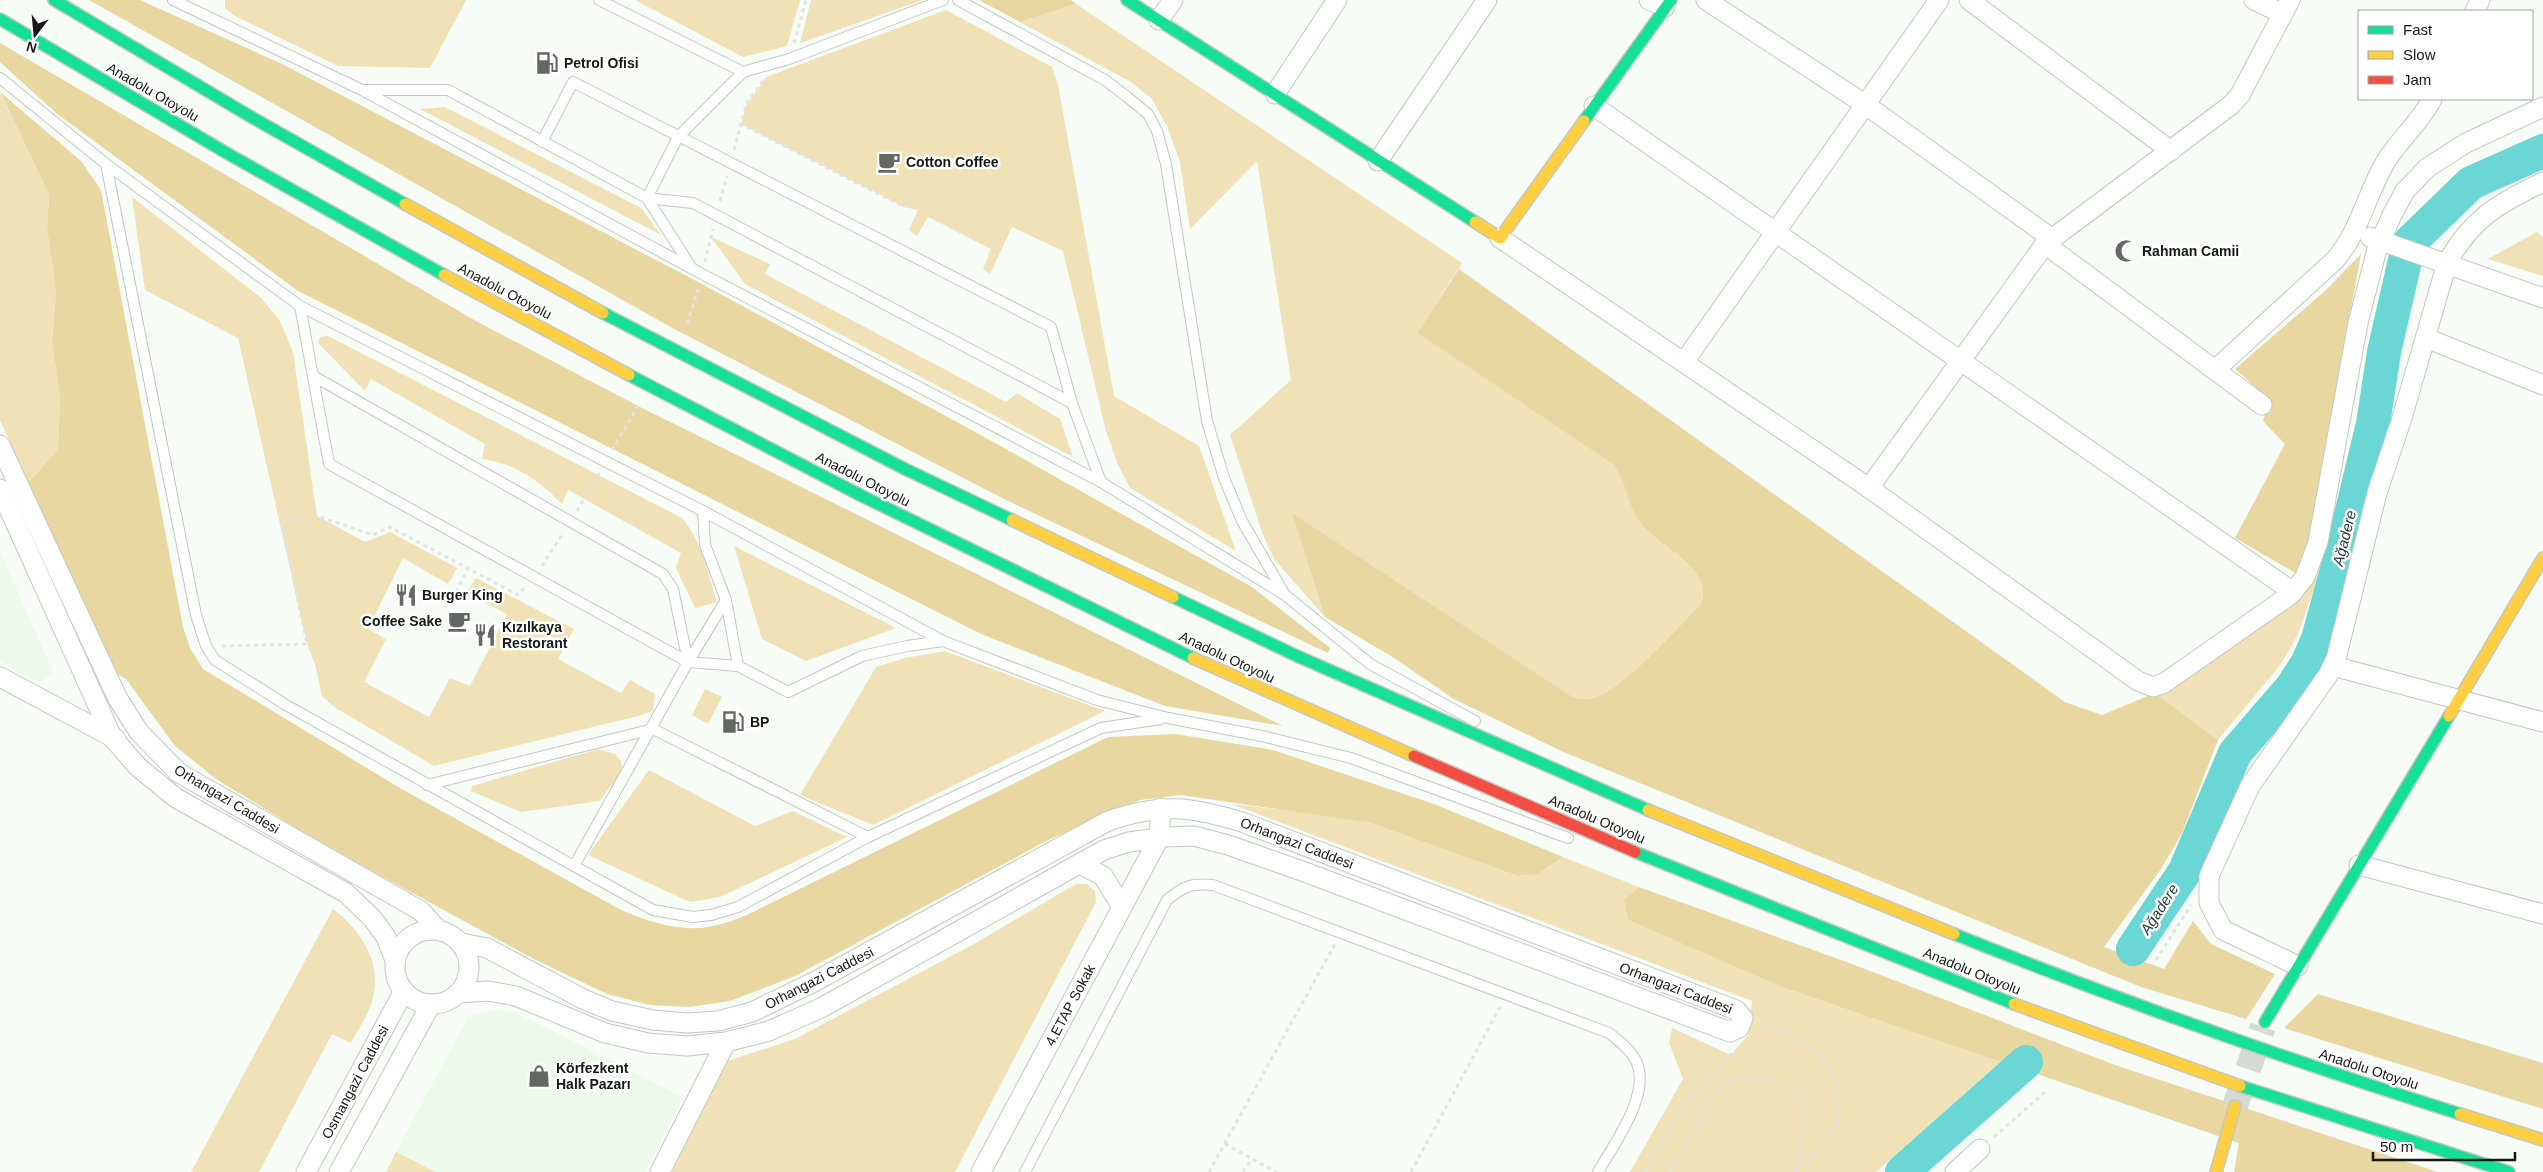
<svg xmlns="http://www.w3.org/2000/svg" width="2543" height="1172" viewBox="0 0 2543 1172" font-family="Arial,sans-serif">
	<style>
		.built { fill: #edf9ea }
		.green { fill: #f0e1b6 }
		.forest { fill: #e9d7a1 }
		.lines { fill: none; stroke-linecap: round; stroke-linejoin: round }
		.river { stroke: #6ad7d5; stroke-width: 34 }
		.secondary-tunnel { stroke: #d5dad5; stroke-width: 26; stroke-dasharray: 26 13; stroke-linecap: butt }
		.lane-casing { stroke: #c3c8c3; stroke-width: 12 }
		.street-casing { stroke: #c3c8c3; stroke-width: 21 }
		.fast-casing { stroke: #c3c8c3; stroke-width: 14 }
		.slow-casing { stroke: #c3c8c3; stroke-width: 14 }
		.jam-casing { stroke: #c3c8c3; stroke-width: 14 }
		.path { stroke: #e2e3e2; stroke-width: 3; stroke-dasharray: 4 4; stroke-linecap: butt }
		.lane { stroke: #fefffe; stroke-width: 10 }
		.street { stroke: #fefffe; stroke-width: 19 }
		.fast { stroke: #16e098; stroke-width: 11 }
		.slow { stroke: #ffcf43; stroke-width: 11 }
		.jam { stroke: #f24e42; stroke-width: 11 }
		.labels { text-anchor: middle; dominant-baseline: central; stroke-width: 5; stroke-linejoin: round; paint-order: stroke }
		.poi-label { font-size: 14px; font-weight: bold; fill: #151914; stroke: #fff; text-anchor: start }
		.street-label { font-size: 14px; fill: #151914; stroke: #fff }
		.water-label { font-size: 15px; font-style: italic; fill: #1e3636; stroke: #fff }
	</style>
	<rect width="100%" height="100%" fill="#f7fcf7"/>
	<!-- built -->
	<g class="built">
		<polygon points="0,551 53,672 40,683 0,661"/>
		<polygon points="496,1010 515,1012 683,1097 645,1172 435,1172 396,1152 469,1015"/>
	</g>
	<!-- green -->
	<g class="green">
		<polygon points="466,0 430,68 338,66 233,15 225,8 225,0"/>
		<polygon points="635,0 800,0 787,46 743,57"/>
		<polygon points="811,0 923,0 800,43"/>
		<path d="M1076,4L1462,263L1417,333L1611,463C1627,479 1627,499 1639,517C1643,523 1646,529 1651,533C1670,553 1712,571 1701,604C1678,627 1619,695 1589,699C1584,700 1578,698 1573,697L1293,514L1325,617L1274,559L1262,532L1230,435L1291,380L1257,161L1190,229L1180,162L1167,126L1152,99L1131,82L1020,22Z"/>
		<polygon points="946,10 1052,67 1058,85 1114,396 1199,446 1236,551 1130,488 1118,465 1106,431 1063,251 1012,227 990,274 983,269 991,249 928,217 917,236 909,230 918,210 904,207 741,124 746,106 766,77"/>
		<polygon points="0,93 49,195 47,229 56,291 52,342 60,396 58,449 28,483 0,420"/>
		<polygon points="445,107 641,208 661,235 420,109"/>
		<polygon points="132,197 261,298 280,321 293,352 317,516 365,542 390,532 457,568 448,584 403,558 368,629 386,639 364,682 429,717 450,678 470,686 507,614 467,593 476,578 574,629 558,659 621,693 630,680 655,694 653,711 638,716 434,766 334,707 322,696 315,664 307,644 238,338 145,290"/>
		<polygon points="2537,232 2543,237 2543,276 2488,259"/>
		<polygon points="711,237 770,264 765,274 1006,402 1017,393 1060,419 1073,457 745,284"/>
		<path d="M328,336L682,518C702,542 708,573 717,602L695,608L676,568L681,553L568,490L562,504C539,481 515,463 482,459L485,444L371,379L365,391L318,343L320,337Z"/>
		<polygon points="734,546 896,628 806,661 762,639"/>
		<polygon points="2320,573 2297,636 2281,664 2218,740 2155,693 2298,599"/>
		<polygon points="945,651 1105,711 873,825 800,795 876,667 905,658"/>
		<polygon points="705,689 722,697 708,724 692,715"/>
		<polygon points="598,749 615,754 621,761 622,772 599,801 521,812 471,791 472,786"/>
		<polygon points="649,770 755,826 793,811 847,837 720,897 690,902 588,855"/>
		<polygon points="1232,804 1301,812 1371,823 1518,876 1538,874 1563,857 1639,887 1624,900 1628,920 1779,986 2001,1061 1876,1172 1630,1172 1683,1079 1669,1043 1672,1028 1731,1055 1748,1035 1752,1001"/>
		<polygon points="1076,884 1087,884 1095,891 1096,902 955,1172 672,1172 724,1062 795,1039 974,944"/>
		<path d="M333,909C364,933 384,966 371,1005C366,1018 357,1031 351,1043L332,1034L259,1172H191Z"/>
		<polygon points="396,1152 435,1172 386,1172"/>
	</g>
	<!-- forest -->
	<g class="forest">
		<polygon points="89,0 140,0 284,65 700,283 979,434 1252,587 1330,648 1328,653 1004,499 676,330"/>
		<polygon points="979,0 1071,0 1076,4 1020,22"/>
		<polygon points="0,43 474,320 638,406 1283,726 1165,706 981,634 298,291 56,113 0,62"/>
		<path d="M0,92L81,161L101,190L183,627L190,648L203,669L400,788L621,910C649,922 682,933 713,926C725,924 736,919 747,915L1108,737L1176,734L1273,750L1434,804L1563,857L1538,874L1518,876L1371,823L1181,795L1140,800L1048,840L795,976L730,1001L689,1007L650,1005L607,994L532,958L322,844L216,779L175,746L126,679L103,665L82,598L28,483L58,449L60,396L52,342L56,291L47,229L49,195Z"/>
		<polygon points="2361,254 2308,544 2297,574 2235,538 2285,444 2263,421 2270,400 2235,369 2325,291"/>
		<path d="M1459,269L2065,702L2102,715L2155,693L2218,740L2182,833L2161,869L2104,947L2164,969L2193,921L2211,944L2275,974L2246,1019L2141,987L1561,751L1454,699L1391,656L1325,617L1292,513L1573,697C1578,698 1584,700 1589,699C1619,695 1678,627 1701,604C1714,564 1653,547 1637,517C1625,498 1628,481 1611,463L1417,333Z"/>
		<polygon points="1639,887 1852,964 2115,1065 2438,1172 2234,1172 2239,1143 1779,986 1628,920 1624,900"/>
		<polygon points="2318,994 2543,1063 2543,1109 2284,1028"/>
	</g>
	<g class="lines">
		<!-- river -->
		<g class="river">
			<polyline points="2133,949 2185,871 2235,753 2292,687 2307,664 2318,639 2344,544 2373,424 2384,352 2409,243 2471,183 2543,151"/>
			<polyline points="1902,1172 2026,1062"/>
		</g>
		<!-- secondary-tunnel -->
		<polyline class="secondary-tunnel" points="2235,1106 2263,1027"/>
		<defs>
			<g id="lane">
				<polyline points="173,0 362,90 702,274 1101,482 1285,595"/>
				<polyline points="599,0 743,72"/>
				<polyline points="943,0 789,59 743,72 678,137 647,198 693,203 1072,403"/>
				<polyline points="958,0 1105,80 1126,96 1148,114 1157,131 1166,164 1207,421 1224,478 1242,521 1285,595 1370,664 1475,721"/>
				<polyline points="0,78 106,164 300,306 703,511 943,641 1097,700 1168,718 1262,736 1351,758 1568,838"/>
				<polyline points="363,90 448,90 647,198 691,267"/>
				<polyline points="542,142 573,82 1051,327 1072,403 1101,482"/>
				<polyline points="106,164 196,615 206,646 215,660 286,705 653,910 693,917 711,915 738,907 868,837 1101,728 1161,719"/>
				<polyline points="300,306 329,464 688,662 738,666"/>
				<polyline points="315,377 663,574 673,589 688,662"/>
				<polyline points="703,511 705,545 726,600 738,666 788,692 862,656 907,646 943,641"/>
				<polyline points="427,785 653,729 868,837"/>
				<polyline points="574,866 688,662 726,600"/>
				<path d="M1025,1172L1167,900C1184,886 1191,883 1213,885L1609,1033C1619,1041 1630,1049 1636,1061C1652,1093 1614,1144 1598,1172"/>
			</g>
			<g id="street">
				<polyline points="1649,0 1665,7"/>
				<polyline points="1706,0 1866,105 2051,238"/>
				<polyline points="1969,0 2171,151"/>
				<polyline points="2254,0 2283,14"/>
				<polyline points="2475,11 2480,0"/>
				<polyline points="1159,20 1173,0"/>
				<polyline points="1275,94 1337,0"/>
				<polyline points="1594,106 2293,592"/>
				<polyline points="1378,161 1487,0"/>
				<polyline points="2370,237 2543,298"/>
				<polyline points="1500,238 1869,488 2138,681 2153,687 2164,683 2290,595 2305,577 2318,542 2358,323 2377,249 2392,215 2405,191 2427,168 2466,143 2543,107"/>
				<polyline points="2045,244 2262,405"/>
				<polyline points="2426,338 2543,385"/>
				<polyline points="1684,362 1939,0"/>
				<path d="M2215,370L2335,260C2361,230 2367,191 2388,158C2402,137 2421,121 2432,99"/>
				<polyline points="0,445 118,699 139,732 179,773 421,911 439,931"/>
				<polyline points="1869,488 2045,244 2231,105 2240,95 2290,0"/>
				<polyline points="0,489 112,737 138,767 176,798 346,893 373,919 386,937 395,960"/>
				<polyline points="2333,666 2543,722"/>
				<polyline points="0,677 116,739"/>
				<polyline points="1080,864 1103,876 1122,907"/>
				<polyline points="2359,865 2543,914"/>
				<circle cx="432" cy="967" r="37"/>
				<path d="M2298,966L2223,930L2209,903V876L2250,786L2328,675L2336,659L2377,493L2402,418L2447,263C2471,219 2499,203 2543,182"/>
				<path d="M459,993L488,991L516,996L605,1033L648,1043L687,1046L726,1042L769,1031L821,1008L1104,850L1129,842L1165,837L1194,836L1228,845L1302,871L1730,1032L1739,1028L1743,1018L1736,1010L1242,822C1189,806 1161,803 1108,821L814,982L752,1012L718,1021L687,1023L653,1020L612,1011L583,999L487,948L461,943"/>
				<polyline points="306,1172 404,991"/>
				<polyline points="339,1172 431,1004"/>
				<polyline points="660,1172 726,1042"/>
				<polyline points="981,1172 1159,838 1161,808"/>
				<polyline points="1955,1172 1980,1149"/>
			</g>
			<g id="fast">
				<polyline points="54,0 253,118 405,204"/>
				<polyline points="1127,0 1475,222"/>
				<polyline points="0,19 230,155 444,275"/>
				<polyline points="1584,121 1671,0"/>
				<polyline points="603,313 905,469 1012,520"/>
				<polyline points="629,375 860,495 1193,658"/>
				<polyline points="1173,597 1297,656 1648,810"/>
				<polyline points="1635,852 2014,1004"/>
				<path d="M1954,934C2120,1001 2289,1060 2460,1114"/>
				<polyline points="2265,1022 2449,716"/>
				<polyline points="2240,1086 2509,1172"/>
			</g>
			<g id="slow">
				<polyline points="405,204 603,313"/>
				<polyline points="1475,222 1500,238 1584,121"/>
				<polyline points="444,275 629,375"/>
				<polyline points="1012,520 1173,597"/>
				<polyline points="1193,658 1414,756"/>
				<polyline points="2449,716 2543,558"/>
				<polyline points="1648,810 1954,934"/>
				<polyline points="2014,1004 2240,1086"/>
				<polyline points="2460,1114 2543,1140"/>
				<polyline points="2216,1172 2235,1106"/>
			</g>
			<polyline id="jam" points="1414,756 1635,852"/>
		</defs>
		<!-- lane casing -->
		<use href="#lane" class="lane-casing"/>
		<!-- street casing -->
		<use href="#street" class="street-casing"/>
		<!-- fast casing -->
		<use href="#fast" class="fast-casing"/>
		<!-- slow casing -->
		<use href="#slow" class="slow-casing"/>
		<!-- jam casing -->
		<use href="#jam" class="jam-casing"/>
		<!-- path -->
		<g class="path">
			<polyline points="794,43 806,0"/>
			<polyline points="763,81 747,103 741,124 904,207 911,193"/>
			<polyline points="734,150 741,124"/>
			<polyline points="720,201 727,176"/>
			<polyline points="705,262 713,229"/>
			<polyline points="687,323 699,287"/>
			<polyline points="612,450 638,406"/>
			<polyline points="577,511 599,473"/>
			<polyline points="542,566 563,533"/>
			<polyline points="452,599 468,569"/>
			<polyline points="222,646 307,644 282,523 317,516 373,535 390,527 518,595 524,588"/>
			<polyline points="2156,960 2191,905"/>
			<path d="M1760,1024C1797,1033 1839,1060 1838,1102C1837,1108 1839,1116 1836,1121C1827,1140 1809,1157 1795,1172"/>
			<polyline points="1994,1137 2045,1092"/>
			<polyline points="1225,1144 1276,1172"/>
			<polyline points="1209,1172 1335,944"/>
			<polyline points="1243,1172 1252,1159"/>
			<polyline points="1411,1172 1500,1007"/>
			<polyline points="1645,1172 1674,1122 1694,1095 1735,1050"/>
			<polyline points="1670,1172 1715,1094 1735,1078 1760,1077 1787,1087 1801,1100 1805,1113 1796,1171"/>
		</g>
		<!-- lane -->
		<use href="#lane" class="lane"/>
		<!-- street -->
		<use href="#street" class="street"/>
		<!-- fast -->
		<use href="#fast" class="fast"/>
		<!-- slow -->
		<use href="#slow" class="slow"/>
		<!-- jam -->
		<use href="#jam" class="jam"/>
	</g>
	<!-- icons -->
	<defs>
		<symbol id="fuel-bare" viewBox="-9 -9 18 18"><path d="M-5.5-6h7V0h2V4h1.3V-2.5L3-4.5l.8-.8L6-3V5H2.5V1h-1V6h-7ZM-4.2-4.7v3.2H.2V-4.7Z" fill="#646863" stroke="#fff" stroke-width="2.5" paint-order="stroke"/></symbol>
		<symbol id="cafe-bare" viewBox="-9 -9 18 18"><path d="M-5.5-4.5H6V0H3Q3 3.5 0 3.5H-2.5Q-5.5 3.5-5.5 0ZM3-3.2v2h1.7v-2ZM-6 4.5H4V6H-6Z" fill="#646863" stroke="#fff" stroke-width="2.5" paint-order="stroke"/></symbol>
		<symbol id="mosque-bare" viewBox="-9 -9 18 18"><path d="M3.5-4.9A6 6 0 1 0 3.5 4.9A5 5 0 1 1 3.5-4.9Z" fill="#646863" stroke="#fff" stroke-width="2.5" paint-order="stroke"/></symbol>
		<symbol id="restaurant-bare" viewBox="-9 -9 18 18"><path d="M-5-6h1v4h1v-4h1v4h1v-4h1v5L-1.5 .5V6h-2V.5L-5-1ZM5-6V6H3V1.5H1.5Q1.5-4 5-6Z" fill="#646863" stroke="#fff" stroke-width="2.5" paint-order="stroke"/></symbol>
		<symbol id="shop-bare" viewBox="-9 -9 18 18"><path d="M-5-2.5h2.3a2.7 3.5 0 0 1 5.4 0H5L5.5 6h-11ZM-1.5-2.5h3a1.5 2.3 0 0 0-3 0Z" fill="#646863" stroke="#fff" stroke-width="2.5" paint-order="stroke"/></symbol>
	</defs>
	<g fill-rule="evenodd">
		<use href="#fuel-bare" x="531" y="47" width="32" height="32"/>
		<use href="#cafe-bare" x="873" y="146" width="32" height="32"/>
		<use href="#mosque-bare" x="2110" y="235" width="32" height="32"/>
		<use href="#restaurant-bare" x="390" y="579" width="32" height="32"/>
		<use href="#cafe-bare" x="443" y="605" width="32" height="32"/>
		<use href="#restaurant-bare" x="469" y="619" width="32" height="32"/>
		<use href="#fuel-bare" x="717" y="706" width="32" height="32"/>
		<use href="#shop-bare" x="523" y="1060" width="32" height="32"/>
	</g>
	<g class="labels">
		<!-- poi labels -->
		<g class="poi-label">
			<text x="564" y="63">Petrol Ofisi</text>
			<text x="906" y="162">Cotton Coffee</text>
			<text x="2142" y="251">Rahman Camii</text>
			<text x="422" y="595">Burger King</text>
			<text x="442" y="621" text-anchor="end">Coffee Sake</text>
			<text x="502" y="627">Kızılkaya<tspan x="502" dy="16">Restorant</tspan></text>
			<text x="750" y="722">BP</text>
			<text x="556" y="1068">Körfezkent<tspan x="556" dy="16">Halk Pazarı</tspan></text>
		</g>
		<!-- street labels -->
		<g class="street-label">
			<text transform="translate(153 92) rotate(30)">Anadolu Otoyolu</text>
			<text transform="translate(505 291) rotate(28)">Anadolu Otoyolu</text>
			<text transform="translate(863 479) rotate(27)">Anadolu Otoyolu</text>
			<text transform="translate(1227 657) rotate(25)">Anadolu Otoyolu</text>
			<text transform="translate(227 799) rotate(31)">Orhangazi Caddesi</text>
			<text transform="translate(1597 819) rotate(23)">Anadolu Otoyolu</text>
			<text transform="translate(1297 843) rotate(21)">Orhangazi Caddesi</text>
			<text transform="translate(1972 971) rotate(22)">Anadolu Otoyolu</text>
			<text transform="translate(819 978) rotate(-27)">Orhangazi Caddesi</text>
			<text transform="translate(1676 988) rotate(21)">Orhangazi Caddesi</text>
			<text transform="translate(1070 1005) rotate(-62)">4.ETAP Sokak</text>
			<text transform="translate(2369 1069) rotate(18)">Anadolu Otoyolu</text>
			<text transform="translate(355 1082) rotate(-62)">Osmangazi Caddesi</text>
		</g>
		<!-- water labels -->
		<g class="water-label">
			<text transform="translate(2344 538) rotate(-76)">Ağadere</text>
			<text transform="translate(2159 909) rotate(-57)">Ağadere</text>
		</g>
	</g>
	<!-- legend -->
	<rect x="2358" y="10" width="175" height="90" fill="#ffffff" stroke="#a1a3a1"/>
	<rect x="2368" y="26" width="25" height="8" fill="#16e098" stroke="#a1a3a1"/>
	<text x="2403" y="35" font-size="15" fill="#151914">Fast</text>
	<rect x="2368" y="51" width="25" height="8" fill="#ffcf43" stroke="#a1a3a1"/>
	<text x="2403" y="60" font-size="15" fill="#151914">Slow</text>
	<rect x="2368" y="76" width="25" height="8" fill="#f24e42" stroke="#a1a3a1"/>
	<text x="2403" y="85" font-size="15" fill="#151914">Jam</text>
	<!-- north arrow -->
	<g transform="translate(35 35) rotate(196)" stroke="#ffffff" stroke-width="4" paint-order="stroke">
	<path d="M0-4L9 19L0 12L-9 19Z" fill="#151914"/>
	<text y="-8" font-size="14" font-weight="bold" text-anchor="middle" fill="#151914">N</text>
	</g>
	<!-- scale -->
	<path d="M2373 1152v8h142v-8" fill="none" stroke="#151914" stroke-width="2.5"/>
	<text x="2380" y="1152" font-size="15" fill="#151914" stroke="#ffffff" stroke-width="4" paint-order="stroke">50 m</text>
</svg>
